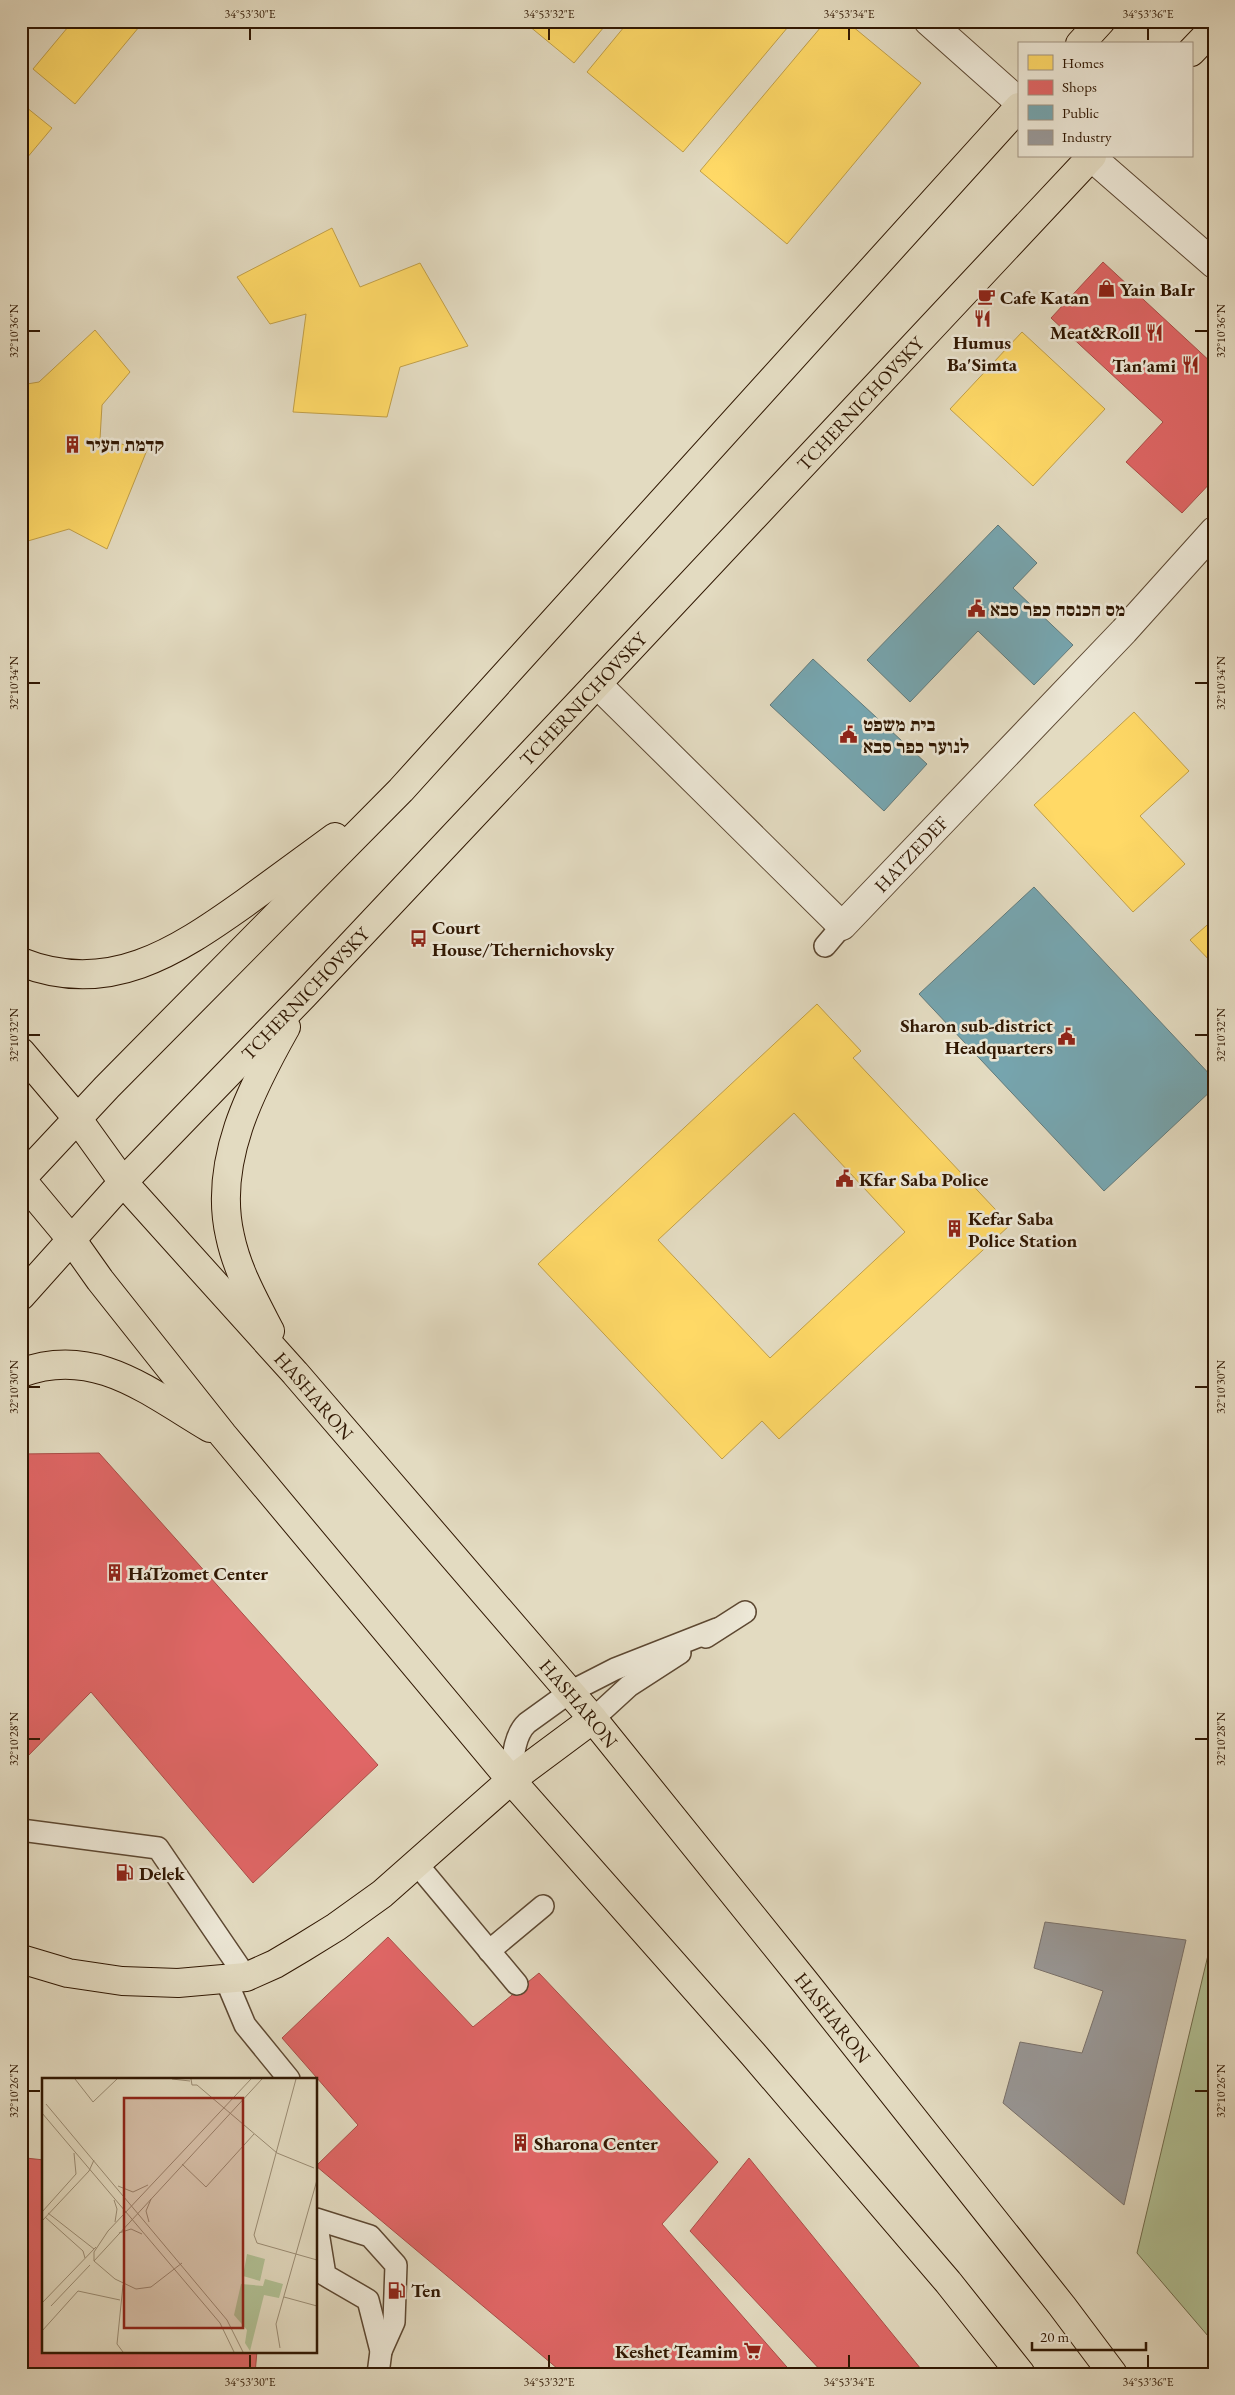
<svg xmlns="http://www.w3.org/2000/svg" width="1235" height="2395" viewBox="0 0 1235 2395" font-family="'EB Garamond','Frank Ruhl Libre',serif">
	<style>
		.green { fill: #b1c195; stroke: #706c4c }
		.homes { fill: #ffd966; stroke: #c19f48; fill-rule: evenodd }
		.shops { fill: #e06666; stroke: #ab4e48 }
		.public { fill: #76a5af; stroke: #617a7b }
		.industry { fill: #999; stroke: #7a726c }
		.lines { fill: none; stroke-linecap: round; stroke-linejoin: round }
		.service-casing { stroke: #5d4832; stroke-width: 24 }
		.minor-casing { stroke: #5d4832; stroke-width: 30 }
		.tertiary-casing { stroke: #5d4832; stroke-width: 30 }
		.primary-casing { stroke: #301702; stroke-width: 30 }
		.service { stroke: #ede8d7; stroke-width: 21 }
		.minor { stroke: #ede8d7; stroke-width: 28 }
		.tertiary { stroke: #ede8d7; stroke-width: 28 }
		.primary { stroke: #e3dbc1; stroke-width: 28 }
		.ticks { fill: none; stroke: #301702; stroke-width: 2 }
		.labels { text-anchor: middle; dominant-baseline: central; stroke-width: 5; stroke-linejoin: round; paint-order: stroke }
		.poi-label { font-size: 19px; font-weight: bold; fill: #301702; stroke: #ede8d7; text-anchor: start }
		.street-label { font-size: 19px; fill: #301702; stroke: #ede8d7 }
		.inset-road { fill: none; stroke: #9b8d75; stroke-width: 1 }
		.view { fill: #8f2418; fill-opacity: 0.15; stroke: #8f2418; stroke-width: 2.5 }
		.inset-edge { fill: none; stroke: #301702; stroke-width: 2.5 }
		.neatline { fill: none; stroke: #301702; stroke-width: 2 }
		.ticks-label { font-size: 12px; text-anchor: middle; fill: #301702 }
	</style>
	<rect width="100%" height="100%" fill="#e3dbc1"/>
	<filter id="stains"><feTurbulence type="fractalNoise" baseFrequency=".004" numOctaves="4"/><feColorMatrix values="0 0 0 0 .2 0 0 0 0 .09 0 0 0 0 .02 0 0 0 .5 -.17"/></filter>
	<radialGradient id="worn" r=".72"><stop offset=".6" stop-color="#630" stop-opacity="0"/><stop offset="1" stop-color="#630" stop-opacity=".3"/></radialGradient>
	<!-- green -->
	<polygon class="green" points="1214,1930 1214,2343 1137,2253"/>
	<!-- homes -->
	<g class="homes">
		<polygon points="73,21 144,21 75,104 33,69"/>
		<polygon points="523,21 609,21 574,63"/>
		<polygon points="629,21 793,21 683,152 587,72"/>
		<polygon points="826,21 846,21 921,83 787,244 700,171"/>
		<polygon points="21,103 52,128 21,165"/>
		<polygon points="332,228 360,287 420,263 468,346 400,367 387,417 293,412 306,314 270,324 237,277"/>
		<polygon points="95,330 130,372 102,405 100,439 147,450 107,549 69,529 21,543 21,385 39,382"/>
		<polygon points="1022,332 1105,409 1033,486 950,409"/>
		<polygon points="1134,712 1189,771 1140,816 1185,864 1133,912 1034,805"/>
		<polygon points="1214,919 1214,965 1190,940"/>
		<path d="M817,1004L861,1051L853,1058L1010,1225L779,1439L762,1421L722,1459L538,1264ZM794,1113L905,1232L770,1358L658,1240Z"/>
	</g>
	<!-- shops -->
	<g class="shops">
		<polygon points="1103,262 1214,365 1214,479 1182,513 1126,462 1163,422 1051,318"/>
		<polygon points="99,1453 378,1765 253,1883 91,1692 21,1763 21,1454"/>
		<polygon points="388,1937 473,2027 539,1973 718,2162 662,2224 793,2374 564,2374 316,2166 358,2125 282,2038"/>
		<polygon points="26,2158 44,2160 44,2351 257,2351 255,2374 21,2374 21,2204"/>
		<polygon points="749,2158 925,2374 824,2374 690,2231"/>
	</g>
	<!-- public -->
	<g class="public">
		<polygon points="998,525 1037,563 1013,588 1073,645 1034,685 978,631 910,702 867,660"/>
		<polygon points="813,659 927,764 884,811 770,705"/>
		<polygon points="1034,887 1214,1079 1214,1088 1104,1191 919,994"/>
	</g>
	<!-- industry -->
	<polygon class="industry" points="1045,1922 1186,1940 1124,2205 1003,2103 1020,2042 1082,2053 1103,1991 1034,1968"/>
	<g class="lines">
		<defs>
			<g id="service">
				<polyline points="825,946 842,926"/>
				<polyline points="706,1637 745,1612"/>
				<polyline points="593,1719 629,1686 680,1653"/>
				<path d="M511,1780C513,1761 513,1736 527,1723L570,1692L615,1669L717,1629"/>
				<polyline points="21,1830 158,1848 246,1977"/>
				<polyline points="416,1863 517,1984"/>
				<polyline points="489,1951 543,1906"/>
				<polyline points="226,1980 245,2025 289,2079"/>
				<polyline points="316,2219 370,2236 396,2265 394,2322 381,2351"/>
				<polyline points="316,2220 325,2275 368,2300 381,2351 378,2374"/>
			</g>
			<g id="minor">
				<polyline points="928,21 1019,102"/>
				<path id="s1" d="M597,684L842,926L1124,631L1214,531"/>
			</g>
			<polyline id="tertiary" points="1090,156 1214,264"/>
			<g id="primary">
				<polyline points="1080,44 1101,21"/>
				<polyline points="1191,52 1214,28"/>
				<path d="M21,962C108,997 176,952 245,903C275,881 305,859 335,837"/>
				<path id="s2" d="M21,1052L77,1118L123,1182L295,1373L593,1719L805,1982L1062,2306L1113,2374"/>
				<polyline points="21,1179 71,1239 100,1280 223,1435 511,1780 753,2054 948,2282 1021,2374"/>
				<polyline points="21,1179 107,1087 401,790 1019,107"/>
				<path id="s3" d="M21,1296L123,1182L304,995L597,684L1092,156"/>
				<path d="M270,1331C254,1300 237,1270 230,1236C213,1162 251,1089 286,1027"/>
				<path d="M21,1373C94,1345 149,1392 210,1428"/>
				<polyline points="21,1959 68,1973 122,1981 178,1983 246,1977 275,1964 302,1948 336,1927 382,1894 511,1780 593,1719"/>
			</g>
		</defs>
		<!-- service casing -->
		<use href="#service" class="service-casing"/>
		<!-- minor casing -->
		<use href="#minor" class="minor-casing"/>
		<!-- tertiary casing -->
		<use href="#tertiary" class="tertiary-casing"/>
		<!-- primary casing -->
		<use href="#primary" class="primary-casing"/>
		<!-- service -->
		<use href="#service" class="service"/>
		<!-- minor -->
		<use href="#minor" class="minor"/>
		<!-- tertiary -->
		<use href="#tertiary" class="tertiary"/>
		<!-- primary -->
		<use href="#primary" class="primary"/>
	</g>
	<!-- ticks -->
	<path class="ticks" d="M250,28V40M549,28V40M849,28V40M1148,28V40M28,331H40M1195,331H1208M28,683H40M1195,683H1208M28,1035H40M1195,1035H1208M28,1387H40M1195,1387H1208M28,1739H40M1195,1739H1208M28,2091H40M1195,2091H1208M250,2355V2368M549,2355V2368M849,2355V2368M1148,2355V2368"/>
	<!-- icons -->
	<defs>
		<symbol id="shop-bare" viewBox="-9 -9 18 18"><path d="M-5-2.5h2.3a2.7 3.5 0 0 1 5.4 0H5L5.5 6h-11ZM-1.5-2.5h3a1.5 2.3 0 0 0-3 0Z" fill="#8f2418" stroke="#ede8d7" stroke-width="2.5" paint-order="stroke"/></symbol>
		<symbol id="cafe-bare" viewBox="-9 -9 18 18"><path d="M-5.5-4.5H6V0H3Q3 3.5 0 3.5H-2.5Q-5.5 3.5-5.5 0ZM3-3.2v2h1.7v-2ZM-6 4.5H4V6H-6Z" fill="#8f2418" stroke="#ede8d7" stroke-width="2.5" paint-order="stroke"/></symbol>
		<symbol id="restaurant-bare" viewBox="-9 -9 18 18"><path d="M-5-6h1v4h1v-4h1v4h1v-4h1v5L-1.5 .5V6h-2V.5L-5-1ZM5-6V6H3V1.5H1.5Q1.5-4 5-6Z" fill="#8f2418" stroke="#ede8d7" stroke-width="2.5" paint-order="stroke"/></symbol>
		<symbol id="building-bare" viewBox="-9 -9 18 18"><path d="M-4-6H4V6H1V3H-1V6H-4ZM-2.5-4.3h1.7v1.8h-1.7ZM.8-4.3h1.7v1.8H.8ZM-2.5-1h1.7V.8h-1.7ZM.8-1h1.7V.8H.8Z" fill="#8f2418" stroke="#ede8d7" stroke-width="2.5" paint-order="stroke"/></symbol>
		<symbol id="civic-bare" viewBox="-9 -9 18 18"><path d="M-.6-6.5H3V-4.5H.6V-3L4-1V1h2V6H-6V1h2V-1L-.6-3ZM-1.2 2.5V6h2.4V2.5Z" fill="#8f2418" stroke="#ede8d7" stroke-width="2.5" paint-order="stroke"/></symbol>
		<symbol id="bus-bare" viewBox="-9 -9 18 18"><path d="M-5-6H5V4H4V6H2V4H-2V6H-4V4H-5ZM-3.5-4V0h7V-4ZM-3.5 1.2v1.5H-2V1.2ZM2 1.2v1.5H3.5V1.2Z" fill="#8f2418" stroke="#ede8d7" stroke-width="2.5" paint-order="stroke"/></symbol>
		<symbol id="fuel-bare" viewBox="-9 -9 18 18"><path d="M-5.5-6h7V0h2V4h1.3V-2.5L3-4.5l.8-.8L6-3V5H2.5V1h-1V6h-7ZM-4.2-4.7v3.2H.2V-4.7Z" fill="#8f2418" stroke="#ede8d7" stroke-width="2.5" paint-order="stroke"/></symbol>
		<symbol id="supermarket-bare" viewBox="-9 -9 18 18"><path d="M-6-5.5h2.5l.6 2H6L4.5 2H-2.5L-4.4-4H-6ZM-1.5 3.2a1.3 1.3 0 1 0 .1 0ZM3 3.2a1.3 1.3 0 1 0 .1 0Z" fill="#8f2418" stroke="#ede8d7" stroke-width="2.5" paint-order="stroke"/></symbol>
	</defs>
	<g fill-rule="evenodd">
		<use href="#shop-bare" x="1094" y="276" width="25" height="25"/>
		<use href="#cafe-bare" x="974" y="284" width="25" height="25"/>
		<use href="#restaurant-bare" x="970" y="306" width="25" height="25"/>
		<use href="#restaurant-bare" x="1142" y="320" width="25" height="25"/>
		<use href="#restaurant-bare" x="1178" y="352" width="25" height="25"/>
		<use href="#building-bare" x="60" y="432" width="25" height="25"/>
		<use href="#civic-bare" x="964" y="596" width="25" height="25"/>
		<use href="#civic-bare" x="836" y="722" width="25" height="25"/>
		<use href="#bus-bare" x="406" y="926" width="25" height="25"/>
		<use href="#civic-bare" x="1054" y="1024" width="25" height="25"/>
		<use href="#civic-bare" x="832" y="1166" width="25" height="25"/>
		<use href="#building-bare" x="942" y="1216" width="25" height="25"/>
		<use href="#building-bare" x="102" y="1560" width="25" height="25"/>
		<use href="#fuel-bare" x="112" y="1860" width="25" height="25"/>
		<use href="#building-bare" x="508" y="2130" width="25" height="25"/>
		<use href="#fuel-bare" x="384" y="2278" width="25" height="25"/>
		<use href="#supermarket-bare" x="740" y="2338" width="25" height="25"/>
	</g>
	<g class="labels">
		<!-- poi labels -->
		<g class="poi-label">
			<text x="1120" y="289">Yain BaIr</text>
			<text x="1000" y="297">Cafe Katan</text>
			<text x="1140" y="332" text-anchor="end">Meat&amp;Roll</text>
			<text x="982" y="342" text-anchor="middle">Humus<tspan x="982" dy="22">Ba'Simta</tspan></text>
			<text x="1176" y="365" text-anchor="end">Tan'ami</text>
			<text x="86" y="444">קדמת העיר</text>
			<text x="990" y="609">מס הכנסה כפר סבא</text>
			<text x="863" y="724">בית משפט<tspan x="863" dy="22">לנוער כפר סבא</tspan></text>
			<text x="432" y="927">Court<tspan x="432" dy="22">House/Tchernichovsky</tspan></text>
			<text x="1053" y="1025" text-anchor="end">Sharon sub-district<tspan x="1053" dy="22">Headquarters</tspan></text>
			<text x="859" y="1179">Kfar Saba Police</text>
			<text x="968" y="1218">Kefar Saba<tspan x="968" dy="22">Police Station</tspan></text>
			<text x="128" y="1573">HaTzomet Center</text>
			<text x="139" y="1873">Delek</text>
			<text x="534" y="2143">Sharona Center</text>
			<text x="411" y="2290">Ten</text>
			<text x="738" y="2351" text-anchor="end">Keshet Teamim</text>
		</g>
		<!-- street labels -->
		<g class="street-label">
			<text stroke="none"><textPath href="#s3" startOffset="1225">TCHERNICHOVSKY</textPath></text>
			<text stroke="none"><textPath href="#s3" startOffset="820">TCHERNICHOVSKY</textPath></text>
			<text stroke="none"><textPath href="#s1" startOffset="444">HATZEDEF</textPath></text>
			<text stroke="none"><textPath href="#s3" startOffset="415">TCHERNICHOVSKY</textPath></text>
			<text stroke="none"><textPath href="#s2" startOffset="452">HASHARON</textPath></text>
			<text stroke="none"><textPath href="#s2" startOffset="858">HASHARON</textPath></text>
			<text stroke="none"><textPath href="#s2" startOffset="1262">HASHARON</textPath></text>
		</g>
	</g>
	<!-- overview -->
	<g transform="translate(42 2078)">
		<rect width="275" height="275" fill="#e3dbc1"/>
		<path d="M205,176L223,181L218,203L201,198ZM223,201L241,206L237,220L222,217L208,273L203,265L205,252L192,237L199,206L221,208Z" fill="#b1c195"/>
		<path class="inset-road" d="M33,1L51,24L75,1M130,1L148,3M149,1L150,7H155L235,75L272,90M254,1L212,157L215,165L275,182M4,26L185,242L201,274M0,35L178,245L192,274M140,86L164,109L212,56M76,108L91,114L106,107M72,122L75,131L73,144M0,134L34,96L32,75M6,135L52,171M3,139L41,173L43,180M0,143L47,93L52,82M107,144L104,133L109,121M77,155L89,151L100,156M52,183L220,1M140,185L109,209L94,211L73,201L52,183V174L66,153L209,1M242,219L275,228M0,225L54,169M9,228L48,187M0,253L36,213L78,222M238,270L234,246L275,102M81,274L75,266L81,207"/>
		<path class="view" d="M82,20H201V250H82Z"/>
		<rect width="275" height="275" class="inset-edge"/>
	</g>
	<!-- margin -->
	<rect width="1235" height="2395" fill="none" stroke="#e3dbc1" stroke-width="55"/>
	<!-- legend -->
	<rect x="1018" y="42" width="175" height="115" fill="#ede8d7" stroke="#a19482"/>
	<rect x="1028" y="55" width="25" height="15" fill="#ffd966" stroke="#a19482"/>
	<text x="1062" y="68" font-size="15" fill="#301702">Homes</text>
	<rect x="1028" y="80" width="25" height="15" fill="#e06666" stroke="#a19482"/>
	<text x="1062" y="92" font-size="15" fill="#301702">Shops</text>
	<rect x="1028" y="105" width="25" height="15" fill="#76a5af" stroke="#a19482"/>
	<text x="1062" y="118" font-size="15" fill="#301702">Public</text>
	<rect x="1028" y="130" width="25" height="15" fill="#999999" stroke="#a19482"/>
	<text x="1062" y="142" font-size="15" fill="#301702">Industry</text>
	<!-- scale -->
	<path d="M1032 2342v8h114v-8" fill="none" stroke="#301702" stroke-width="2.5"/>
	<text x="1040" y="2342" font-size="15" fill="#301702" stroke="#ede8d7" stroke-width="4" paint-order="stroke">20 m</text>
	<rect x="28" y="28" width="1180" height="2340" class="neatline"/>
	<g class="ticks-label">
		<text x="250" y="18">34°53'30"E</text>
		<text x="549" y="18">34°53'32"E</text>
		<text x="849" y="18">34°53'34"E</text>
		<text x="1148" y="18">34°53'36"E</text>
		<text transform="translate(14 331) rotate(-90)" y="4">32°10'36"N</text>
		<text transform="translate(1221 331) rotate(-90)" y="4">32°10'36"N</text>
		<text transform="translate(14 683) rotate(-90)" y="4">32°10'34"N</text>
		<text transform="translate(1221 683) rotate(-90)" y="4">32°10'34"N</text>
		<text transform="translate(14 1035) rotate(-90)" y="4">32°10'32"N</text>
		<text transform="translate(1221 1035) rotate(-90)" y="4">32°10'32"N</text>
		<text transform="translate(14 1387) rotate(-90)" y="4">32°10'30"N</text>
		<text transform="translate(1221 1387) rotate(-90)" y="4">32°10'30"N</text>
		<text transform="translate(14 1739) rotate(-90)" y="4">32°10'28"N</text>
		<text transform="translate(1221 1739) rotate(-90)" y="4">32°10'28"N</text>
		<text transform="translate(14 2091) rotate(-90)" y="4">32°10'26"N</text>
		<text transform="translate(1221 2091) rotate(-90)" y="4">32°10'26"N</text>
		<text x="250" y="2386">34°53'30"E</text>
		<text x="549" y="2386">34°53'32"E</text>
		<text x="849" y="2386">34°53'34"E</text>
		<text x="1148" y="2386">34°53'36"E</text>
	</g>
	<rect width="100%" height="100%" filter="url(#stains)"/>
	<rect width="100%" height="100%" fill="url(#worn)"/>
</svg>
